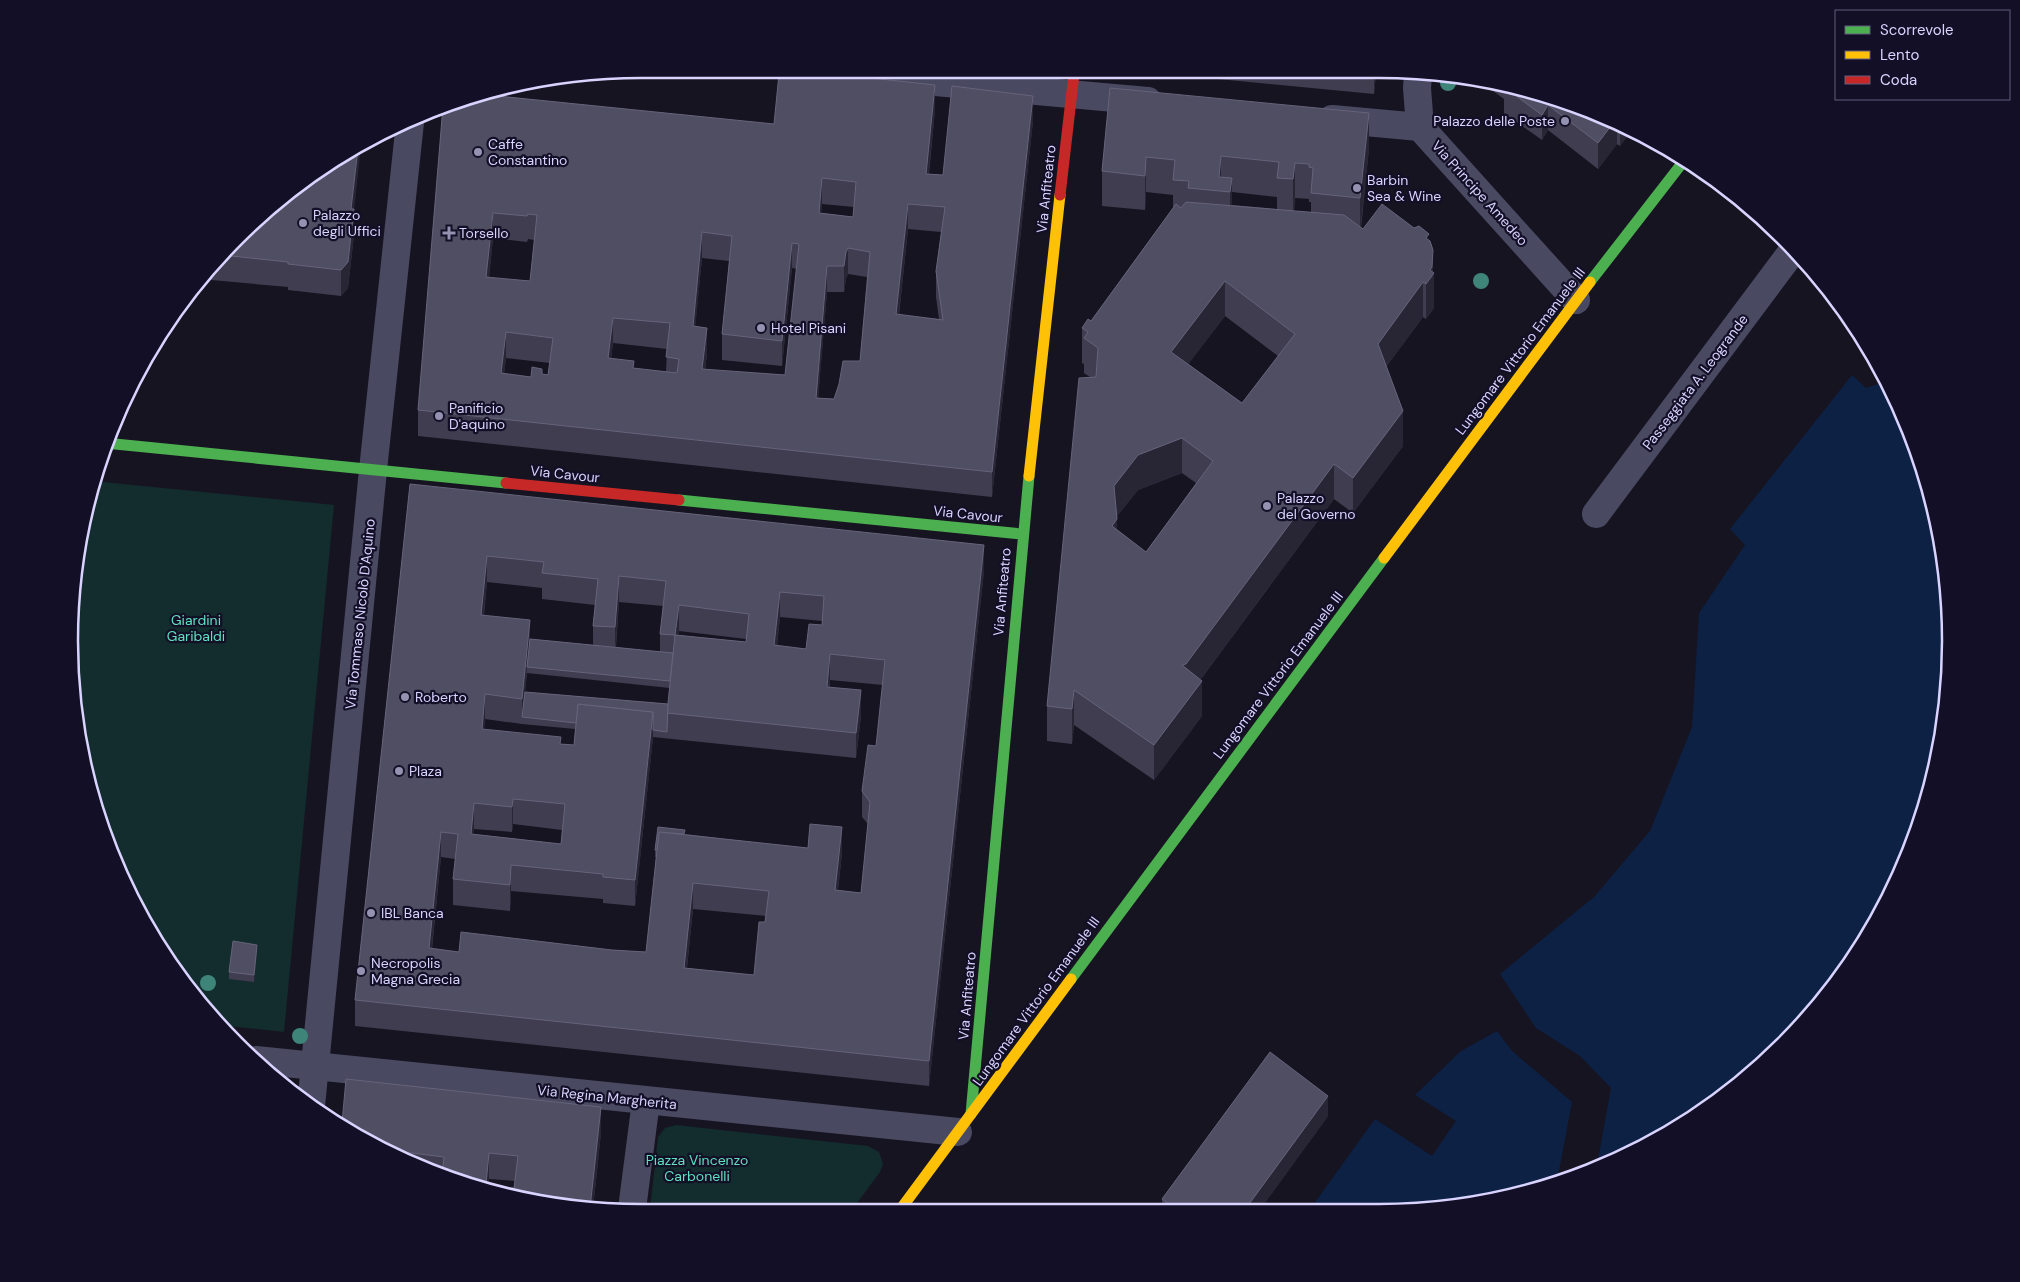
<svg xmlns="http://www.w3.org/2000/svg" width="2020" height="1282" viewBox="0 0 2020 1282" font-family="'DM Sans',sans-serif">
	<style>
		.green { fill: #132c2d }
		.water { fill: #0d2144 }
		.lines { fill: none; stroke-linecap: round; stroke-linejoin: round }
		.street { stroke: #4a4962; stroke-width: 28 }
		.fast { stroke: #4caf50; stroke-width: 11 }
		.slow { stroke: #ffc107; stroke-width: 11 }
		.jam { stroke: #c62828; stroke-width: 11 }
		.tree { fill: #3e8478 }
		.wall { fill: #403d50; fill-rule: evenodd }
		.shaded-wall { fill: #282635 }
		.building { fill: #504e63; stroke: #66637b; fill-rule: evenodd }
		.poi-dot { fill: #9591b1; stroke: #130f26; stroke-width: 2 }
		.labels { text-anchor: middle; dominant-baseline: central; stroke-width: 4.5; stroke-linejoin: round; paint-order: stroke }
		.poi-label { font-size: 14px; fill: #d9d4ff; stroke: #130f26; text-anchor: start }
		.street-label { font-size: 14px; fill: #d9d4ff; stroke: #130f26 }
		.park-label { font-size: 14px; fill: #5fe0c0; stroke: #130f26 }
		.rim { fill: none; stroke: #d9d4ff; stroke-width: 2.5 }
	</style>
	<rect width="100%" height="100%" fill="#161421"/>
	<!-- green -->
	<g class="green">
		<polygon points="93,481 334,505 284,1032 218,1025 211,1019 165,959 112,860 88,789 69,641 80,530"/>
		<polygon points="676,1125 868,1146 879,1152 883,1164 880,1172 852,1210 650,1209 658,1137 665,1128"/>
	</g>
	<!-- water -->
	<g class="water">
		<polygon points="1852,375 1866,388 1887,381 1921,457 1946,567 1950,679 1932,789 1892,894 1833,990 1756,1071 1665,1137 1597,1165 1611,1088 1580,1056 1536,1028 1500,974 1594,897 1650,831 1692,727 1699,613 1745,545 1730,529"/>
		<polygon points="1497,1031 1512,1051 1572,1102 1557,1181 1527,1194 1417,1212 1308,1212 1375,1119 1432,1156 1456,1121 1415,1095 1461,1051"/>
	</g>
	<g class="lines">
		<!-- street -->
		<g class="street">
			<polyline points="846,74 1148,101"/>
			<polyline points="1418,74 1417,88 1420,127 1576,300"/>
			<polyline points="1332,119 1420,127"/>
			<polyline points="1596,514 1794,249"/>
			<polyline points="256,1060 958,1132"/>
			<polyline points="311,1106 373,470 410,122"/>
			<polyline points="632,1209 646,1101"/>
		</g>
		<!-- fast -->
		<g class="fast">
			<polyline points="1590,282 1683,162"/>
			<polyline points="105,443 506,483"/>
			<polyline points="679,500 1022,534"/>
			<polyline points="1071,979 1384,558"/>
			<polyline points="971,1114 1029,476"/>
		</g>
		<!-- slow -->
		<g class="slow">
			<polyline points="1029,476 1060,195"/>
			<polyline points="1384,558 1590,282"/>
			<polyline points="900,1210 1071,979"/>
		</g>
		<!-- jam -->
		<g class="jam">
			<polyline points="1060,195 1074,74"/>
			<polyline points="506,483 679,500"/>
		</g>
	</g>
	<!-- trees -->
	<g class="tree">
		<circle cx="1448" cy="83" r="8"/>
		<circle cx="1481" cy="281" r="8"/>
		<circle cx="208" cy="983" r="8"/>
		<circle cx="300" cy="1036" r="8"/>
	</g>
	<!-- wall -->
	<g class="wall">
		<polygon points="1167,74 1376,74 1374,94"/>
		<polygon points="1478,80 1598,112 1631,131 1620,146 1617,144 1598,169 1548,130 1542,140 1504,113 1504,99"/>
		<path d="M1110,88L1369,148L1361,228L1363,229L1429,240L1433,272L1434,308L1426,319L1423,317L1386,367L1403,446L1353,513L1334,499L1201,679L1202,716L1154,780L1074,725L1072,744L1047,741V706L1090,377L1084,373V364L1082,363V328L1091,321L1173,208V195L1146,192L1145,210L1102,206V171ZM1232,192L1277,197V209L1232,205ZM1295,198L1309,199V202H1311V212L1294,211ZM1225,316L1278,356L1242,403L1188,364ZM1182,473L1196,483L1146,552L1117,530V516L1138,490Z"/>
		<path d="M443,106L774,124L935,110L929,174L943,175L1033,121L992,497L418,436V410ZM822,204L854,207L853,217L821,213ZM908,229L941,232L936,271V297L939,319L899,315ZM493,238L527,242L528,239L534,240L530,281L489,278ZM702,258L729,261L722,334V360L782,366L792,268L797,269L785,375L705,370L707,353L695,327ZM848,274L867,277L860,361L834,399L818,398L827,292H844L846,278ZM613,343L667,349L666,372L634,369L611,358ZM506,358L550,363L548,375L542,374L531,377L504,374Z"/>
		<polygon points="263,211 354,211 354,235 348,288 341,296 288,290 288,287 200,279"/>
		<path d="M410,484L984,571L929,1086L355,1026V1000ZM487,582L542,588V599L595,605L593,626V645L530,639L484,615ZM619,602L663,606L660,634V652L616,647ZM780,617L822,621V625L806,649L777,646ZM679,631L746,639V642L678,635ZM527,673L670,688L668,704L525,692ZM830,680L883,685L876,746L862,791V817L868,824L861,893L838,890L842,853L685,834L655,850V857H656L646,952L612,950L459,952L432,949L441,857L455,859L453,879V905L510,911L511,891L603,899V903L635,906L653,737L856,758L861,716L830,687ZM485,719L522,724L575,729L574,745L561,744L484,730ZM513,824L562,830L561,844L473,834L474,829L512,832ZM693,909L766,916L754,975L687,968Z"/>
		<polygon points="257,951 254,982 229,979 229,972"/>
		<polygon points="1328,1116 1259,1211 1162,1211 1162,1199"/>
		<polygon points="342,1123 601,1133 593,1208 567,1208 514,1188 515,1181 489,1179 488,1187 422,1170"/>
	</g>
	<!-- shaded-wall -->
	<g class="shaded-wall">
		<polygon points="1374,74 1376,74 1374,94"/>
		<polygon points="935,85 935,110 926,199 926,174"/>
		<polygon points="1033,96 1033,121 992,497 992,472"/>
		<polygon points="1548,105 1548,130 1542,140 1542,115"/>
		<polygon points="1369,113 1369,148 1360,233 1360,198"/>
		<polygon points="1614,122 1617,123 1617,144 1598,169 1598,143"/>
		<polygon points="1620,125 1631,131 1620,146"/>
		<polygon points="361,147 354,211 354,235 348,288 341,296 341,270 351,209 358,148"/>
		<polygon points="1221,156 1221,191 1219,177"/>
		<polygon points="1146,157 1146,192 1145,210 1145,176"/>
		<polygon points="1295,163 1295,198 1293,214 1293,179"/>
		<polygon points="822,178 822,204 819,238 819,213"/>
		<polygon points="1232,178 1232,213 1230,227 1230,192"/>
		<polygon points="908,204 908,229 896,340 896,314"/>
		<polygon points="493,213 493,238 486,303 486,277"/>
		<polygon points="702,232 702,258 693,352 693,326"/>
		<polygon points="792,243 792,268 782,366 782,341"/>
		<polygon points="848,248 848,274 846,278 844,292 844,266 846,252"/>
		<polygon points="1433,250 1433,275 1434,273 1434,308 1426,319 1426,284 1430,270"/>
		<polygon points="827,266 827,292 816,424 816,398"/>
		<polygon points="1225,281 1225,316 1171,387 1171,352"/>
		<polygon points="1423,282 1423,317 1378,378 1378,344"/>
		<polygon points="613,318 613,343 608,384 608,358"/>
		<polygon points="707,328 707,353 702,395 702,369"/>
		<polygon points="506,332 506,358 501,399 501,373"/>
		<polygon points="1403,411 1403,446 1353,513 1353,478"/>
		<polygon points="1182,438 1182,473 1138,490 1114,520 1114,486 1138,455"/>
		<polygon points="1334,464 1334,499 1186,699 1182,665"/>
		<polygon points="1117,519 1117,554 1112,526"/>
		<polygon points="984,545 984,571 929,1086 929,1061"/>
		<polygon points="487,556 487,582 481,640 481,615"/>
		<polygon points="619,576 619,602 615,653 615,627"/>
		<polygon points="780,592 780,617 774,671 774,645"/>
		<polygon points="679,605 679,631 672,688 675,635"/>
		<polygon points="530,620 530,646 527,667 523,717 522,717 522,699"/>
		<polygon points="830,654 830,680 827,712 827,687"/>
		<polygon points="1202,681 1202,716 1154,780 1154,745"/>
		<polygon points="861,690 861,716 856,758 856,733"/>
		<polygon points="1074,690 1074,725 1072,744 1072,709"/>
		<polygon points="485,694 485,719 482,755 482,729"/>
		<polygon points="653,712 653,738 635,906 635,880"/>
		<polygon points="513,799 513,824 512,832 512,807"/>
		<polygon points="474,803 474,829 471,860 471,834"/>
		<polygon points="842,827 842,853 835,916 835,890"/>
		<polygon points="441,832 441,857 429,974 429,948"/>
		<polygon points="511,865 511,891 510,911 510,885"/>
		<polygon points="693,883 693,909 684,994 684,968"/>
		<polygon points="257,945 257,951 254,982 254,975"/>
		<polygon points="1328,1096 1328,1116 1259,1211 1244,1211"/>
		<polygon points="601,1107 601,1133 593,1208 590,1208"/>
		<polygon points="489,1153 489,1179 488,1187 486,1187 486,1184"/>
	</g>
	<!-- building -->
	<g class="building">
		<path d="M779,74H834L935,85L926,174L943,175L952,86L1033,96L992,472L418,410L443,106L457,99L478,94L774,124ZM822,178L856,182L853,217L819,213ZM908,204L945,207L936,271L943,320L896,314ZM493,213L527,216L528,214L537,215L530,281L486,277ZM702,232L732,236L722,334L782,341L792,243L799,244L785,375L702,369L707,328L693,326ZM848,248L870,252L860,361H843L839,384L834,399L816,398L827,266H844L846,252ZM613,318L670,323L666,357L679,359L677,373L633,368L634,361L608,358ZM506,332L553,338L548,375L542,374V369L532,367L531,377L501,373Z"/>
		<polygon points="1504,87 1598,112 1614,122 1598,143 1548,105 1542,115"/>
		<polygon points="1110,88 1369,113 1360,198 1311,193 1313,168 1309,167 1309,164 1295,163 1293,179 1277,178 1279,162 1221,156 1219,177 1232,178 1230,192 1188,188 1189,181 1173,180 1175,160 1146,157 1145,176 1102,171"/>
		<polygon points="358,148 351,209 354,209 348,262 341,270 288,264 288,262 222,255 263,211 323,165"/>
		<path d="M1186,202L1344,215L1363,229L1382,204L1414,228L1419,226L1429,234L1426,238L1430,241L1433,250L1432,267L1430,270L1434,273L1426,284L1423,282L1378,344L1403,411L1353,478L1334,464L1186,664L1182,665L1202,681L1154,745L1074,690L1072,709L1047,706L1079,378L1096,377L1098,348L1084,338L1088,332L1082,328L1088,319L1091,321L1176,204L1181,208ZM1225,281L1295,334L1242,403L1171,352ZM1182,438L1213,461L1146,552L1112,526L1117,519L1114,486L1138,455Z"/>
		<path d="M410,484L984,545L929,1061L355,1000ZM487,556L544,562L542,573L598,579L593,626L615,627L619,576L666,581L660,634L675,635L679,605L749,614L746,642L675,635L667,713L856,733L861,690L827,687L830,654L885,660L876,746L868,745L862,791L870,802L861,893L835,890L842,827L810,824L808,848L659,832L646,952L612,950L461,932L459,952L429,948L441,832L458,834L453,879L510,885L511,865L603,874V877L635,880L653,712L578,704L574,745L560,744L561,737L482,729L485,694L522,699L530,620L481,615ZM780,592L824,596L822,625L809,624L806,649L774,645ZM513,799L565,804L561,844L471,834L474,803L512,807ZM693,883L769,891L765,922H759L754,975L684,968Z"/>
		<polygon points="530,639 673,653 670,681 527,667"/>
		<polygon points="525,692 668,704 667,732 653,730 653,712 578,704 576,723 522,717"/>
		<polygon points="658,827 685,830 684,834 659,832 657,850 655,850"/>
		<polygon points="233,941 257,945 254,975 229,972"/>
		<polygon points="1270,1052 1328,1096 1244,1211 1178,1211 1162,1199"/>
		<polygon points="346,1079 601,1107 590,1208 567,1208 511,1193 511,1188 514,1188 518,1156 489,1153 486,1184 469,1182 442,1175 444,1157 404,1152 403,1159 342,1123"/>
	</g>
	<!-- markers -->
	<g class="poi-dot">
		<circle cx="1565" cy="121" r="5"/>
		<circle cx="478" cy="152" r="5"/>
		<circle cx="1357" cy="188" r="5"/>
		<circle cx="303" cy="223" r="5"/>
		<path d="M446.5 225.5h5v5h5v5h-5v5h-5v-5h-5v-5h5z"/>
		<circle cx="761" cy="328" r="5"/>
		<circle cx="439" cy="416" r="5"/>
		<circle cx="1267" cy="506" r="5"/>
		<circle cx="405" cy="697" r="5"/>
		<circle cx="399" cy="771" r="5"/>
		<circle cx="371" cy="913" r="5"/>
		<circle cx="361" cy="971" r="5"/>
	</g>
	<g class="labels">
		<!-- poi labels -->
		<g class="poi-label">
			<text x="1555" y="121" text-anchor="end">Palazzo delle Poste</text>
			<text x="488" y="144">Caffe<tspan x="488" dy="16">Constantino</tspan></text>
			<text x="1367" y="180">Barbin<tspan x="1367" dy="16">Sea &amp; Wine</tspan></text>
			<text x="313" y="215">Palazzo<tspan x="313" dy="16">degli Uffici</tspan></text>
			<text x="459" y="233">Torsello</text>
			<text x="771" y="328">Hotel Pisani</text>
			<text x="449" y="408">Panificio<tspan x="449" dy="16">D'aquino</tspan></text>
			<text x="1277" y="498">Palazzo<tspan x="1277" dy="16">del Governo</tspan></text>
			<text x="415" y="697">Roberto</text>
			<text x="409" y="771">Plaza</text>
			<text x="381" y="913">IBL Banca</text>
			<text x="371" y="963">Necropolis<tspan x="371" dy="16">Magna Grecia</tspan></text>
		</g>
		<!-- street labels -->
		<g class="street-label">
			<text transform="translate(1046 189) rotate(-84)">Via Anfiteatro</text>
			<text transform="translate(1480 193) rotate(48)">Via Principe Amedeo</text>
			<text transform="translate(1520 351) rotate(-53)">Lungomare Vittorio Emanuele III</text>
			<text transform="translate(1695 382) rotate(-53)">Passeggiata A. Leogrande</text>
			<text transform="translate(565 474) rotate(6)">Via Cavour</text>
			<text transform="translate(968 514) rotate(6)">Via Cavour</text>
			<text transform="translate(1002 592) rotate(-85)">Via Anfiteatro</text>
			<text transform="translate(360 614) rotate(-84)">Via Tommaso Nicolò D'Aquino</text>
			<text transform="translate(1278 675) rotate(-53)">Lungomare Vittorio Emanuele III</text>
			<text transform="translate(967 996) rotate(-85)">Via Anfiteatro</text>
			<text transform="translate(1036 1001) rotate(-54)">Lungomare Vittorio Emanuele III</text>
			<text transform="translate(607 1097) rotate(6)">Via Regina Margherita</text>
		</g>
		<!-- park labels -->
		<g class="park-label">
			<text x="196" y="620">Giardini<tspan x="196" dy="16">Garibaldi</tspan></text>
			<text x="697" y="1160">Piazza Vincenzo<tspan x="697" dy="16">Carbonelli</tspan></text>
		</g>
	</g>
	<!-- crop -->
	<path d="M0 0H2020V1282H0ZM641 78H1379A563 563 0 0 1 1942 641V641A563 563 0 0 1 1379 1204H641A563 563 0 0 1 78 641V641A563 563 0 0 1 641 78Z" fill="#130f26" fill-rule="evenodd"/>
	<path class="rim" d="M641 78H1379A563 563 0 0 1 1942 641V641A563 563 0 0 1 1379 1204H641A563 563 0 0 1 78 641V641A563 563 0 0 1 641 78Z"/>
	<!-- legend -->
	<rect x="1835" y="10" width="175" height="90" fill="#130f26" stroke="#625e7d"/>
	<rect x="1845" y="26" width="25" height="8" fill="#4caf50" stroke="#625e7d"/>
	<text x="1880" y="35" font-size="15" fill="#d9d4ff">Scorrevole</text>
	<rect x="1845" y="51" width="25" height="8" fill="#ffc107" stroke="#625e7d"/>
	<text x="1880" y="60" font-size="15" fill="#d9d4ff">Lento</text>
	<rect x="1845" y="76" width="25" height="8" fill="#c62828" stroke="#625e7d"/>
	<text x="1880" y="85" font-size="15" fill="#d9d4ff">Coda</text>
</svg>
